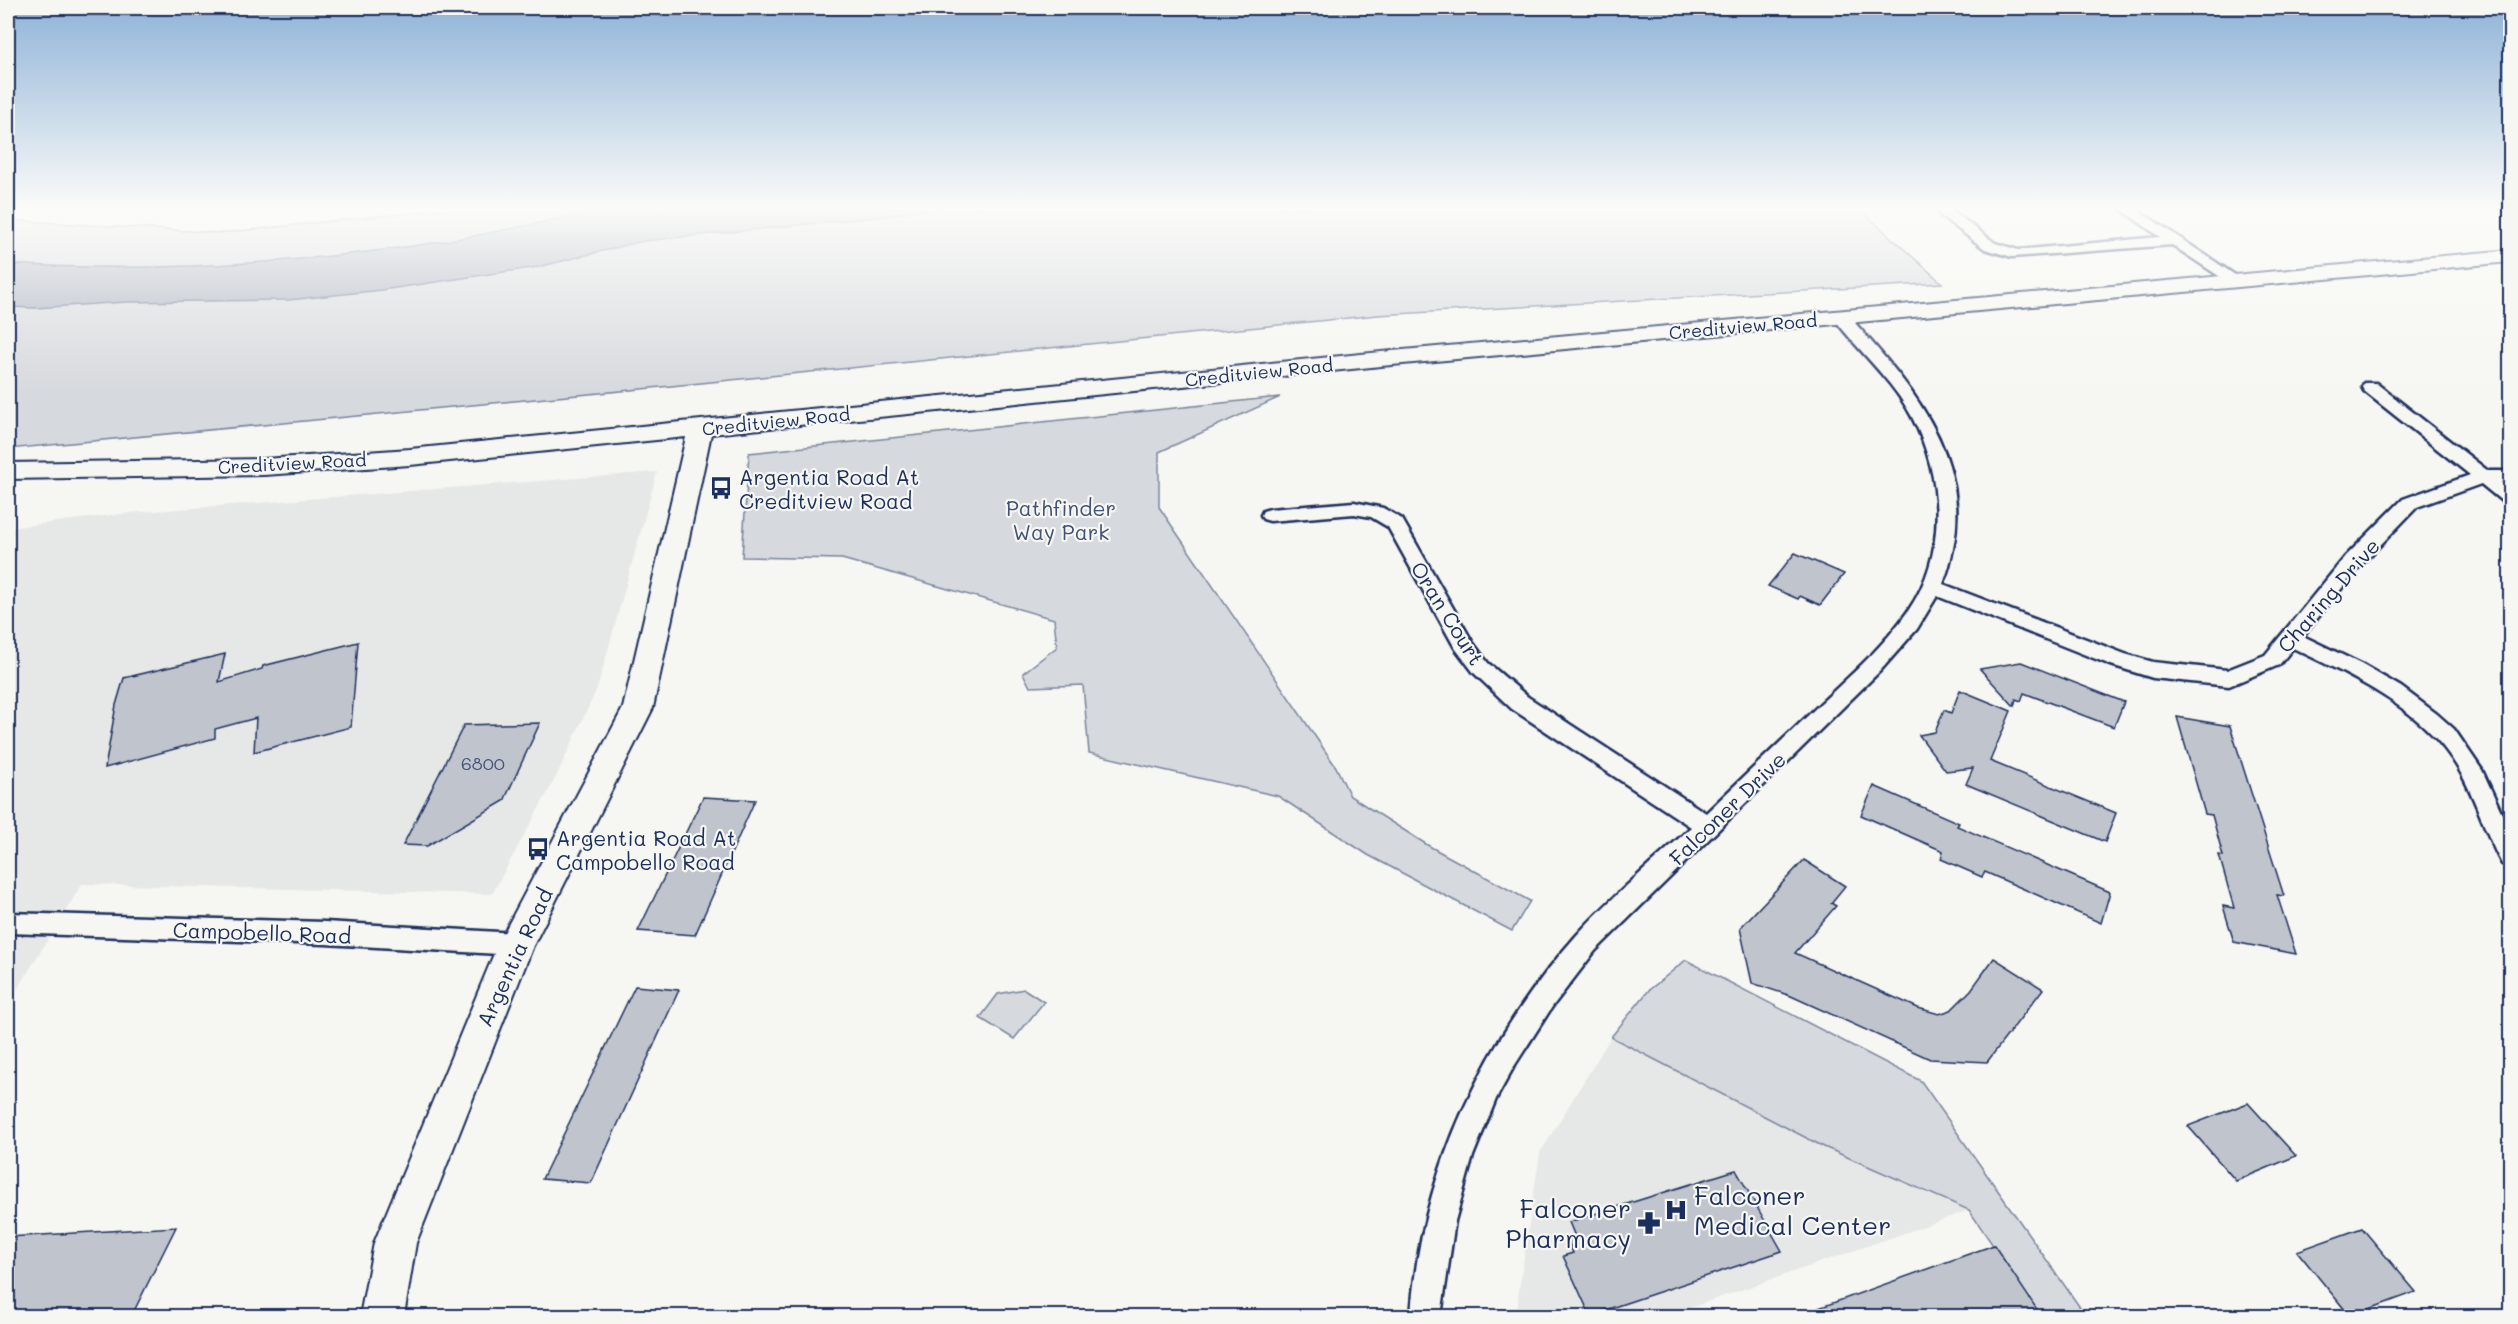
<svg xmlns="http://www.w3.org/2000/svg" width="2518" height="1324" font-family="Mali,sans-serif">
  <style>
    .built { fill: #e6e7e7 }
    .green { fill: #d6d9dd; stroke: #78849e; stroke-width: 1.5 }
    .water { fill: #abb2c0; stroke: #717e99; stroke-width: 1.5 }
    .building { fill: #c0c4cd; stroke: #1b2f5e; stroke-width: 1.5 }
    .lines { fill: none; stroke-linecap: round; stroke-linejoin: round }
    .street-casing { stroke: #1b2f5e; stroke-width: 5 }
    .secondary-casing { stroke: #1b2f5e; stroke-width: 4 }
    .street { fill: #f6f6f2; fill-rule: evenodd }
    .secondary { fill: #f6f6f2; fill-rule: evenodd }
    .labels { text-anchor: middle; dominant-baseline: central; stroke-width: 4.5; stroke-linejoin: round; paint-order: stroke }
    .far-street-label { font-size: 18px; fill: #1b2f5e; stroke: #f6f6f2 }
    .number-label { font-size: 18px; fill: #44547a }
    .poi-label { font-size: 21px; fill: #1b2f5e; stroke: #f6f6f2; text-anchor: start }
    .park-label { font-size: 21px; fill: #405177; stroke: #f6f6f2 }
    .street-label { font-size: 21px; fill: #1b2f5e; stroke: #f6f6f2 }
    .near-poi-label { font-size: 26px; fill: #1b2f5e; stroke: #f6f6f2; text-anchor: start }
  </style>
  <rect width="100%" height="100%" fill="#f6f6f2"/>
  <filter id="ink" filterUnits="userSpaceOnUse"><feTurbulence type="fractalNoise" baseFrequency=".0167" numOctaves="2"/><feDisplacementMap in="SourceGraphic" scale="12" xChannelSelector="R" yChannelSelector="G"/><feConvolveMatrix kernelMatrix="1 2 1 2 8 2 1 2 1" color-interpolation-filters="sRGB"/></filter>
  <g filter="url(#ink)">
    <!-- built -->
    <g class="built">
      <polygon points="657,472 598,686 556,777 492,894 82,884 8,1004 8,528 129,513"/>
      <polygon points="1611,1037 1824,1147 1970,1210 1667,1316 1517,1316 1519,1290 1540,1153"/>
    </g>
    <!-- green -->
    <g class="green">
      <polygon points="455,208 1858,208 1942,283 1378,315 621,391 8,449 8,220 220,233"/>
      <polygon points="1280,397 1159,452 1159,507 1336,767 1350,796 1429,846 1530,901 1512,931 1368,855 1278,796 1089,753 1083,685 1030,687 1023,673 1057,647 1054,619 842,559 742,557 749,453"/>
      <polygon points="1686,960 1921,1081 2086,1316 2041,1316 1969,1210 1824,1147 1611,1037 1649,990"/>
      <polygon points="1024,989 1044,1002 1014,1039 980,1018 998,994"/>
    </g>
    <!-- water -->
    <path class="water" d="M611 208H929L887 216 643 241 538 267 382 290 288 300 126 302 35 308 8 307V264C140 272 275 265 406 247 475 238 543 221 611 208Z"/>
    <!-- building -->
    <g class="building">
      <polygon points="1795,553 1844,574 1820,605 1800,596 1798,599 1768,586"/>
      <polygon points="358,642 351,727 254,752 256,718 215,729 215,738 105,768 116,705 124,678 225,654 219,682 262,669 263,666"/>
      <polygon points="2021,662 2124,702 2114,727 2024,693 2021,701 2016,699 2014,706 1980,669"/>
      <polygon points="1960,690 2011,711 1990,761 2116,813 2105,842 1966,784 1973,768 1946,771 1919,735 1935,732 1944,710 1951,713"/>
      <polygon points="2177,717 2230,726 2284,896 2277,895 2296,954 2234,942 2223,906 2234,908 2219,855 2223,856 2212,815 2205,814"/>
      <polygon points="540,723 504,801 427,846 403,845 464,725"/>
      <polygon points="1874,786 1959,823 1957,826 2110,892 2101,923 1985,872 1982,877 1941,859 1943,851 1861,815"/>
      <polygon points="703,797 755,800 695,935 638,931"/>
      <polygon points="1804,860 1845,886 1831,903 1836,906 1795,953 1918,1008 1939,1014 1951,1010 1971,990 1994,958 2043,989 1987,1062 1930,1059 1791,996 1752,983 1740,928"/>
      <polygon points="635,986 679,990 591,1183 542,1179"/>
      <polygon points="2248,1103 2296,1156 2236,1181 2188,1126"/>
      <polygon points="1736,1170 1782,1251 1590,1315 1563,1256 1573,1253 1568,1241 1576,1239 1569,1222"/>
      <polygon points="176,1227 131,1317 8,1317 8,1237"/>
      <polygon points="2362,1228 2416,1292 2350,1316 2297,1251"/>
      <polygon points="1994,1245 2042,1317 1802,1317 1802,1314"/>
    </g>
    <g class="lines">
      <!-- street casing -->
      <g class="street-casing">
        <g id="street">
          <polygon points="1935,208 1949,208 1995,243 2018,250 2160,237 2119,208 2135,208 2244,281 2241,284 2231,284 2172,245 2012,257 1985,249 1941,216"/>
          <path d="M1841 312 1847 314C1918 394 1986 469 1943 584L2125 654 2153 662 2227 670 2265 655 2345 557 2403 499 2470 475 2364 391 2362 387 2364 383H2376L2488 471H2510V481L2501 482 2510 489V504L2503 502 2481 484 2417 507 2359 567 2303 636 2361 664 2401 687 2437 714 2454 729 2482 770 2510 831V867L2502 864C2485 833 2476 798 2458 768 2423 708 2353 677 2293 648L2279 665 2229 686 2153 678 2111 665 1937 596 1917 629 1880 671 1595 951 1552 1007 1513 1068 1496 1099 1473 1156 1455 1221 1441 1316H1411C1420 1176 1483 1041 1576 936 1611 897 1653 863 1691 827L1512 709 1474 673 1455 648 1388 527 1371 517 1354 514 1270 521 1263 519 1261 515 1263 511 1270 509 1354 502 1383 508 1402 519 1473 643 1488 663 1528 697 1706 813C1744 776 1783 740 1821 703 1852 674 1884 646 1908 611 1948 553 1943 477 1912 417 1892 379 1858 351 1833 317Z"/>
          <polygon points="8,913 325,922 516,933 525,936 529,944 525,952 516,955 325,944 8,933"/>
        </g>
      </g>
      <!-- secondary casing -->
      <g class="secondary-casing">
        <polygon id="secondary" points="2510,250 2510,262 1381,366 711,434 653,708 533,946 416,1243 404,1316 360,1316 374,1243 498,944 623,708 686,437 410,465 264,475 8,479 8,463 264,459 410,449 1381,352"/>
      </g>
      <!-- street -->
      <use href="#street" class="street"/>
      <!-- secondary -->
      <use href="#secondary" class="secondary"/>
    </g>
  </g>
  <!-- sky -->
  <linearGradient id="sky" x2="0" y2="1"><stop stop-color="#8fb3d8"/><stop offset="0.53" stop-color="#fbfbf9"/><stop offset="1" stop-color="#fbfbf9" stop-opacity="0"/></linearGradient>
  <rect width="2518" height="393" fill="url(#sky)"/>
  <!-- icons -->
  <defs>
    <g id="bus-bare" transform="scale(1.8)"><path d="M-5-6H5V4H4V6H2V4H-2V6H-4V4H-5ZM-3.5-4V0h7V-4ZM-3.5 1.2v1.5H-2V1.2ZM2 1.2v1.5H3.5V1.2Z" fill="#1b2f5e" stroke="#f6f6f2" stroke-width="2.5" paint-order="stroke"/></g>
    <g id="hospital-bare" transform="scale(1.8)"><path d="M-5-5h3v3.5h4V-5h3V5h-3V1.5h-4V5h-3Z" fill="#1b2f5e" stroke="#f6f6f2" stroke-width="2.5" paint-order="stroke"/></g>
    <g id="pharmacy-bare" transform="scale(1.8)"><path d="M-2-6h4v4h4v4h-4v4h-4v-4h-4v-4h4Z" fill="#1b2f5e" stroke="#f6f6f2" stroke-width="2.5" paint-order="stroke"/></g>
  </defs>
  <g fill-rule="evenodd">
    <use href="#bus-bare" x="721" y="488"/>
    <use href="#bus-bare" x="538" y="849"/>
    <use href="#hospital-bare" x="1676" y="1210"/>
    <use href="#pharmacy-bare" x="1649" y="1223"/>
  </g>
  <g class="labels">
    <!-- far-street labels -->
    <g class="far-street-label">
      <text transform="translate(1743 326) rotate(-5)">Creditview Road</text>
      <text transform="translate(1259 372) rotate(-6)">Creditview Road</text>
      <text transform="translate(776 421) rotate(-6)">Creditview Road</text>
      <text transform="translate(292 463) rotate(-3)">Creditview Road</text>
    </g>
    <!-- number labels -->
    <g class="number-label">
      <text x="483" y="763">6800</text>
    </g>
    <!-- poi labels -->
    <g class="poi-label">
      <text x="739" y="476">Argentia Road At<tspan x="739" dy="24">Creditview Road</tspan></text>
      <text x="556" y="837">Argentia Road At<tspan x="556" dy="24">Campobello Road</tspan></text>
    </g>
    <!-- park labels -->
    <g class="park-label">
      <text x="1061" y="507">Pathfinder<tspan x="1061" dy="24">Way Park</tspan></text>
    </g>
    <!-- street labels -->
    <g class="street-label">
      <text transform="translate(2328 595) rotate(-49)">Charing Drive</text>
      <text transform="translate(1448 613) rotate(58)">Oran Court</text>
      <text transform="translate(1727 808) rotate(-44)">Falconer Drive</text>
      <text transform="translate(262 932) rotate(2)">Campobello Road</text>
      <text transform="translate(514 957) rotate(-65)">Argentia Road</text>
    </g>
    <!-- near-poi labels -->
    <g class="near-poi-label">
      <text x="1694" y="1195">Falconer<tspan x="1694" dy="30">Medical Center</tspan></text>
      <text x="1631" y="1208" text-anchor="end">Falconer<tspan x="1631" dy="30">Pharmacy</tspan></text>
    </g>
  </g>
  <!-- margin -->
  <rect width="2518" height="1324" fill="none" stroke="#f6f6f2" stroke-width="30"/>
  <rect x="15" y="15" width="2488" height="1294" fill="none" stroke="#1b2f5e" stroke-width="2" filter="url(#ink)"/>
</svg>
